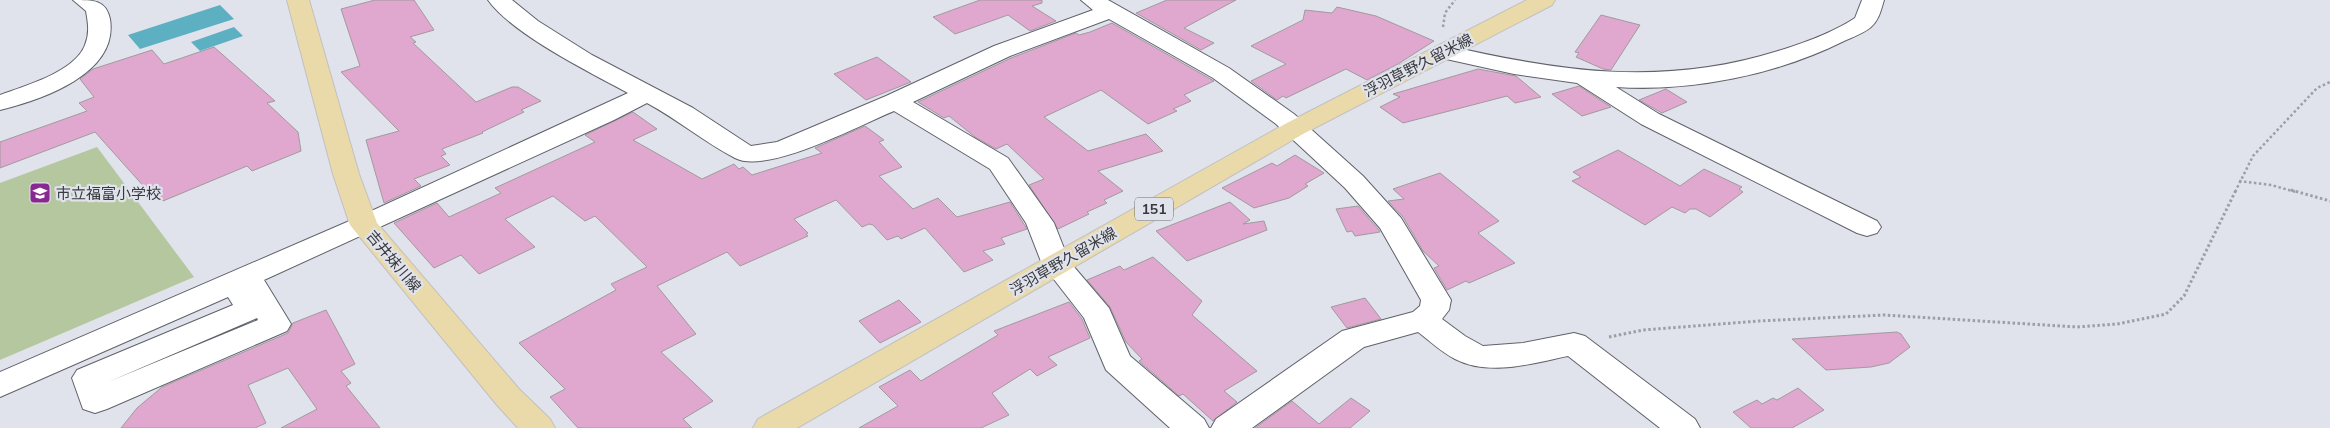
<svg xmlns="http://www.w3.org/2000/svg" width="2330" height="428" font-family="Mulish,'Noto Sans JP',sans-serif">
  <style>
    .green { fill: #b4c79f }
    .water { fill: #5cb0c2 }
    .building { fill: #e0a7cf; stroke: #a29a9f }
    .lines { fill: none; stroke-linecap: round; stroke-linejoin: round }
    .minor-casing { stroke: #5f626a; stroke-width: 2 }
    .major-casing { stroke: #c0c0c1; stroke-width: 2 }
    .path-far1 { stroke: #9d9fa6; stroke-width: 2.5; stroke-dasharray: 2.5 2.5; stroke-linecap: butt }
    .path { stroke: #9d9fa6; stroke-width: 3; stroke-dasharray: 2.5 2.5; stroke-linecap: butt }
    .minor { fill: #fff; fill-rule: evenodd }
    .major { fill: #eadaa9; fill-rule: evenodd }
    .labels { text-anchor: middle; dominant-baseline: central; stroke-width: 4.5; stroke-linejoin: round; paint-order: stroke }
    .shield { fill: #e0e3ec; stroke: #6b6d72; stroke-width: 1 }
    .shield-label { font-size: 14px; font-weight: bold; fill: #393a3e }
    .street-label { font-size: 15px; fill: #393a3e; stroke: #e0e3ec }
    .poi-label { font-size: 15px; fill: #393a3e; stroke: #e0e3ec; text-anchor: start }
  </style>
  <rect width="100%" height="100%" fill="#e0e3ec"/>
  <!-- green -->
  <polygon class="green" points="97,147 194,277 0,360 0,183"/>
  <!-- water -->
  <g class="water">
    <polygon points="220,5 234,19 140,49 128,35"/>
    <polygon points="234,27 243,36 200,51 191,42"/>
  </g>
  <!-- building -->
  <g class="building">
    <polygon points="375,0 414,0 434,30 410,37 416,42 413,43 476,102 512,87 518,87 541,101 521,110 524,112 482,132 483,133 442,149 446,154 441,156 450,165 414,179 421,186 384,203 366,140 399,131 341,72 360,66 341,9"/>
    <polygon points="980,0 1042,0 1042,3 1032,6 1056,21 1030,31 1008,15 955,34 933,17"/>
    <polygon points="1167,0 1236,0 1184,28 1214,43 1201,50 1136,13"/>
    <polygon points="1337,7 1376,16 1434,41 1398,64 1367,80 1346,69 1286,98 1283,96 1277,100 1251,81 1286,64 1251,46 1303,20 1305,10 1332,13"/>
    <polygon points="1601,15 1640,25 1611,70 1603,69 1576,57 1579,53 1575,52"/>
    <polygon points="1112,23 1214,81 1184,95 1191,101 1173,109 1177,111 1148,124 1101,90 1044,117 1088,151 1146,134 1163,151 1098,171 1123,191 1104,200 1107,203 1087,212 1089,214 1058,229 1029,185 1044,179 1007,144 996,149 975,137 949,116 944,118 918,102 1011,58 1076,33 1079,35 1090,32"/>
    <polygon points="214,47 275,101 267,103 298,132 301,151 252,171 247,166 163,201 159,197 155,199 95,132 0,168 0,142 87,111 79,103 94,97 80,79 93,69 152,50 164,64"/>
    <polygon points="877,57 911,82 866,100 834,74"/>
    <polygon points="1478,69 1516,76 1541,97 1515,103 1507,96 1403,123 1380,107 1400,97 1393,94"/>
    <polygon points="1579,86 1611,107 1582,116 1552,94"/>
    <polygon points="1666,89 1687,102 1662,113 1639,100"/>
    <polygon points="633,112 657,129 633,140 702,179 734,164 739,169 743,167 752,175 822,153 815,148 865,126 884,140 879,142 902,167 879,176 913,209 938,198 957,217 1010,202 1027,229 1001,238 1005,244 983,251 993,260 964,272 925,228 901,239 898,236 887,240 873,225 869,224 862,227 836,200 794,219 808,233 806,234 808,236 740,266 727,252 657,286 696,334 661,352 713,401 683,419 692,428 578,428 550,397 565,389 519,343 616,290 611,284 647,267 595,216 585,221 553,196 505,219 535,247 479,274 461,255 434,268 394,223 437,203 449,217 464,210 501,193 495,188 595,142 585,135"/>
    <polygon points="1618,150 1680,186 1704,169 1742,187 1739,189 1743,192 1710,217 1696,209 1690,209 1685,213 1672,207 1645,225 1572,181 1581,177 1573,172"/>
    <polygon points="1295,155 1324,173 1305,184 1308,186 1289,198 1254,208 1222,188 1272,163 1277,166"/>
    <polygon points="1440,173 1499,221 1478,233 1515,263 1469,283 1466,281 1447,290 1434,268 1439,266 1423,251 1403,217 1388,201 1404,199 1393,189"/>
    <polygon points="1230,202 1250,220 1243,224 1264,221 1267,230 1187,261 1156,231"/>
    <polygon points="1358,206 1378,229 1380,232 1355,236 1352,231 1347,232 1336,209"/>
    <polygon points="1153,257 1202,301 1192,315 1257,371 1224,391 1237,402 1213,421 1183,394 1179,396 1139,361 1142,359 1126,342 1110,307 1087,280 1120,266 1124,270"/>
    <polygon points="1365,298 1381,319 1347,328 1331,307"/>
    <polygon points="899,300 921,322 880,343 859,321"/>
    <polygon points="1069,302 1082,319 1090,338 1048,357 1057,365 1037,376 1030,369 992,393 1009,415 981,428 859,428 898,406 879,387 910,370 921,381 998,335 994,331"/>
    <polygon points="326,310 355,364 341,371 351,383 346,386 380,428 281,428 317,409 288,368 248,385 266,423 255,428 121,428 137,408 162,387 288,333 293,323"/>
    <polygon points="1897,332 1901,334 1910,347 1889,363 1871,367 1826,370 1792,339"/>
    <polygon points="1798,388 1824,410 1792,428 1751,428 1733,412 1757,400 1762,404 1773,398 1777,400"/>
    <polygon points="1351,398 1370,411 1350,428 1255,428 1292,401 1319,424"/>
  </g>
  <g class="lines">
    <!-- minor casing -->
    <g class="minor-casing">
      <g id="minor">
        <path d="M73 0C94 0 106 0 110 19 119 74 41 100 0 110V95C24 86 75 72 85 45 90 33 88 23 86 11Z"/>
        <path d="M488 0H512L538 21 592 55 693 108 751 146 777 142 886 96 994 46 1093 10 1081 0H1108L1229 68 1294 114 1363 176 1401 218 1451 300 1449 310 1442 319 1465 336 1483 346 1523 343 1574 333 1585 336 1695 419 1700 428H1660L1568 356C1533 363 1490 377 1455 359 1441 352 1430 341 1418 332L1364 347 1252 428H1211L1216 419 1342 331 1413 312 1420 306 1421 300 1380 228 1345 188 1276 124 1213 78 1109 19 1010 56 913 102 1008 158 1054 223 1069 261 1109 308 1130 356 1204 419 1209 428H1170L1106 370 1084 318 1042 264 1026 223 990 169 894 111C860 125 767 175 735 158 704 142 677 119 647 103L614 120 264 280 291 324 287 331 107 409 95 413 83 409 72 378 77 370 233 305 228 297 0 397V372L354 219 628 93C591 73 512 34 488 0ZM257 318 258 320 108 382Z"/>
        <path d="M1862 0H1884C1881 10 1879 20 1871 27 1864 33 1853 37 1844 41 1776 75 1692 92 1616 87L1659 114 1877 221 1881 227 1877 233 1867 236 1857 233 1641 124 1577 83 1514 74 1437 57 1433 52 1437 47 1445 45C1560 72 1663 87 1778 51 1804 43 1832 33 1855 18Z"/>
      </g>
    </g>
    <!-- major casing -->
    <g class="major-casing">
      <g id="major">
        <polygon points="287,0 309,0 359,174 377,223 519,389 550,419 555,428 518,428 497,405 350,225 333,174"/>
        <polygon points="1527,0 1555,0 1552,5 1303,134 797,428 753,428 758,419 1285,124"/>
      </g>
    </g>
    <!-- path-far1 -->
    <g class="path-far1">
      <polyline points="1443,27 1445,13 1455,0"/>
      <polyline points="2239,181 2271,185 2296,192"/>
      <polyline points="2235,192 2253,156 2317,88 2330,82"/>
    </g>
    <!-- path -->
    <g class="path">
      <polyline points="2291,190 2330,201"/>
      <polyline points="1609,337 1643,330 1759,321 1884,315 2077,327 2117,324 2166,314 2184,296 2236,190"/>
    </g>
    <!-- minor -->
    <use href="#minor" class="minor"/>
    <!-- major -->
    <use href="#major" class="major"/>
  </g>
  <!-- icons -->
  <defs>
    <g id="school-square" transform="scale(1.125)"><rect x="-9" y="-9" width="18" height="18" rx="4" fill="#892891" stroke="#e0e3ec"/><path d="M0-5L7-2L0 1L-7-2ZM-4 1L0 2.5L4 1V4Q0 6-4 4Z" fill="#fff"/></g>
  </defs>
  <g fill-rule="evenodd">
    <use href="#school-square" x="40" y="193"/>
  </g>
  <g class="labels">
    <!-- shield labels -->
    <rect class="shield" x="1135" y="197.5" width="38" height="23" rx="4"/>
    <g class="shield-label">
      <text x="1154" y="209">151</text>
    </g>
    <!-- street labels -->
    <g class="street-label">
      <text transform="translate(1418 65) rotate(-27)">浮羽草野久留米線</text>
      <text transform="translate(394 261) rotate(50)">吉井妹川線</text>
      <text transform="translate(1063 261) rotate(-30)">浮羽草野久留米線</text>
    </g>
    <!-- poi labels -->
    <g class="poi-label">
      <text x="56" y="193">市立福富小学校</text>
    </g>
  </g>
</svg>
